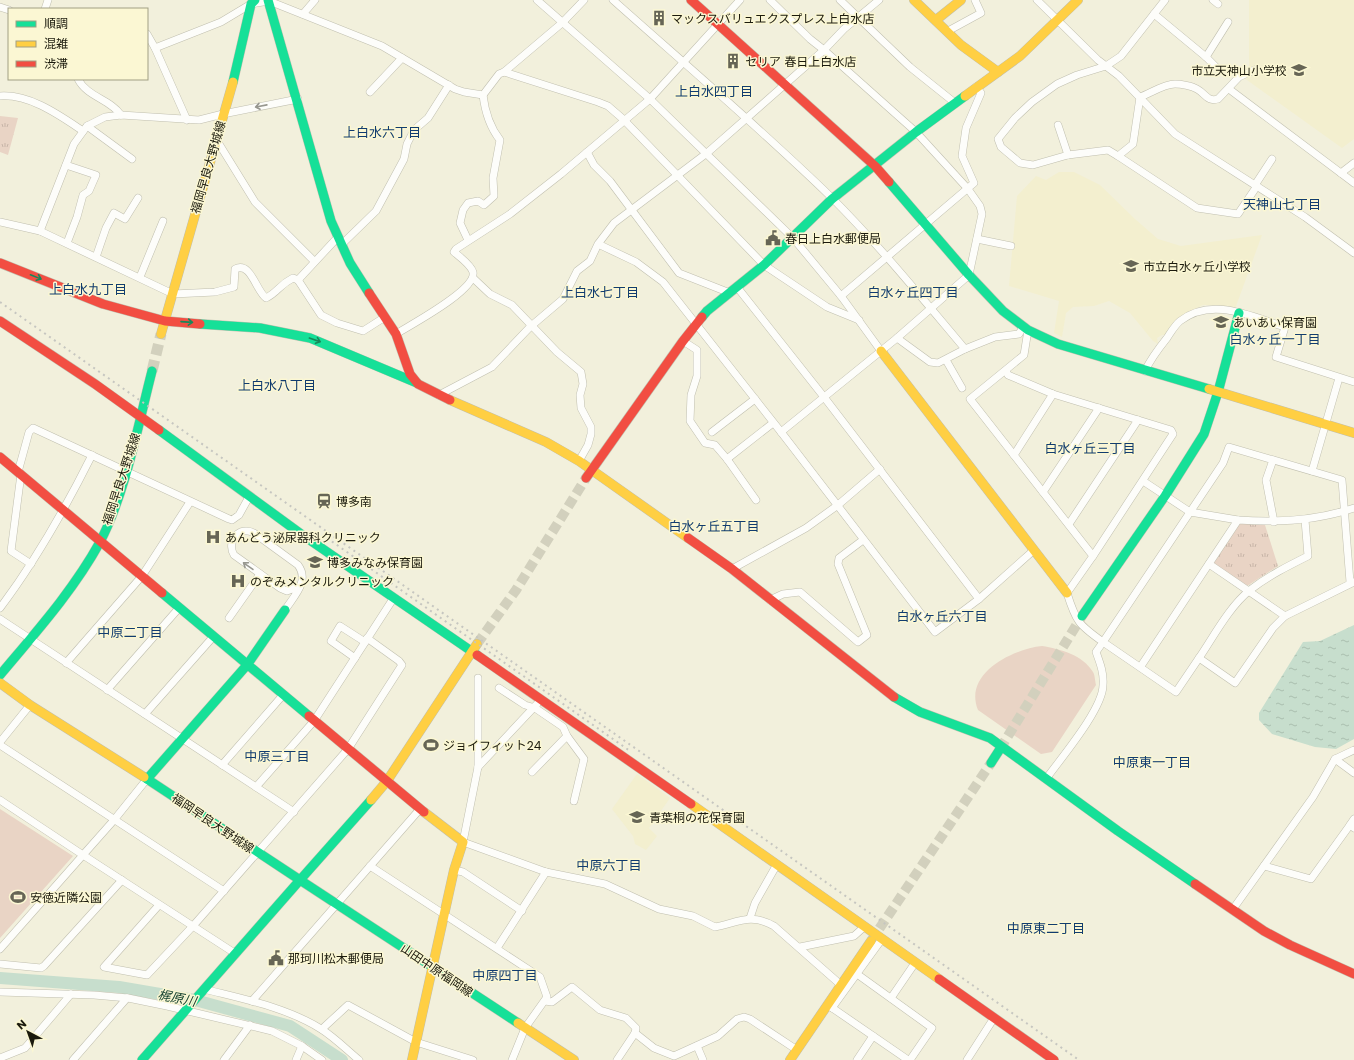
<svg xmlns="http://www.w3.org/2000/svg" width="1354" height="1060" font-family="Poppins,'Noto Sans JP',sans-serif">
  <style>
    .built { fill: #f3efcf }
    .grass { fill: url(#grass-tufts) }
    .pitch { fill: #e9d4c5 }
    .water { fill: url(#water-ripples) }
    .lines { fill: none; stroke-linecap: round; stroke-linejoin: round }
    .river { stroke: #c7decd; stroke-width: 12 }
    .secondary-tunnel { stroke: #d2d0bd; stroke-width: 10; stroke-dasharray: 10 5; stroke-linecap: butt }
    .primary-tunnel { stroke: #d2d0bd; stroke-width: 11; stroke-dasharray: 11 5.5; stroke-linecap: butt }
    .street-casing { stroke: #c0bfaf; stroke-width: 8 }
    .fast-casing { stroke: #c0bfaf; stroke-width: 10 }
    .slow-casing { stroke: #c0bfaf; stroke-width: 10 }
    .jam-casing { stroke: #c0bfaf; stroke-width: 10 }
    .street { stroke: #fdfdfa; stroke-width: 7 }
    .fast { stroke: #16e098; stroke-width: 9 }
    .slow { stroke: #ffcf43; stroke-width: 9 }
    .jam { stroke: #f24e42; stroke-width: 9 }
    .rail { stroke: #c6c6c0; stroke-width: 2; stroke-dasharray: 2 4; stroke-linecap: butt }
    .oneway { stroke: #97978f }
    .oneway2 { stroke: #188759 }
    .labels { text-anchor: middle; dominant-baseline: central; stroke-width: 3; stroke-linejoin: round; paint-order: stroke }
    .poi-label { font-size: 12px; fill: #1b1a0d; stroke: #fbf7d3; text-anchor: start }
    .street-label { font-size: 12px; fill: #1b1a0d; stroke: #fbf7d3 }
    .neighbourhood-label { font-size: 13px; fill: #113c6f; stroke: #fbf7d3 }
    .water-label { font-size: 13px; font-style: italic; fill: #113f2d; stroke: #fbf7d3 }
  </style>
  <defs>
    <pattern id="grass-tufts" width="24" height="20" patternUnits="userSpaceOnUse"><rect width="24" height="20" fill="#e9d4c5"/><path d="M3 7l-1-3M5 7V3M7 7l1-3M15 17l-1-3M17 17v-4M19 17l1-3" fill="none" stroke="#c7b5a8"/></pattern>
    <pattern id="water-ripples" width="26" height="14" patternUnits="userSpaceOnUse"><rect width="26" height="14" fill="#c7decd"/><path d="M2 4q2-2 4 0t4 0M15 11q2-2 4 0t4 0" fill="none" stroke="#aabeaf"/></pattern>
  </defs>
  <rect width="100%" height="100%" fill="#f2f0dc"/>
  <!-- built -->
  <g class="built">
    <polygon points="1249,0 1354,0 1354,139 1342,148 1240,75 1249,66"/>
    <polygon points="1059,172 1074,172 1100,185 1135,219 1158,239 1181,246 1262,235 1235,309 1217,305 1203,305 1188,312 1179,319 1166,335 1162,335 1157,338 1158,344 1153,341 1130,313 1109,301 1094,306 1073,307 1066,313 1062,337 1054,333 1059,301 1009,286 1017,196 1036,176 1046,180"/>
    <polygon points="637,774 670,798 649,828 657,836 646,850 635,844 633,836 612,809"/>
  </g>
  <!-- grass -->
  <g class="grass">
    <polygon points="0,116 18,118 8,155 0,152"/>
    <polygon points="1240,523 1265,525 1278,566 1247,586 1213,563"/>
  </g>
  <!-- pitch -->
  <g class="pitch">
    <path d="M1042 646C1060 649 1083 655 1093 672 1095 675 1095 681 1096 685L1052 752 1041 754 978 710C963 673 1013 649 1042 646Z"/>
    <polygon points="0,809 73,856 0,938"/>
  </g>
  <!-- water -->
  <polygon class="water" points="1354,625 1354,739 1336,749 1315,747 1272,734 1259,720 1259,713 1303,642 1320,641"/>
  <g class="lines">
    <!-- river -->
    <polyline class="river" points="0,978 119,987 195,1000 290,1026 342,1060"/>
    <!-- secondary-tunnel -->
    <g class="secondary-tunnel">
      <polyline points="477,644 516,590 586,478"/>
      <polyline points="1000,749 1082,616"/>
      <polyline points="871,941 991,763"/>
    </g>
    <!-- primary-tunnel -->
    <polyline class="primary-tunnel" points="152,371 161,334"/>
    <!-- street casing -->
    <g class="street-casing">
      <g id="street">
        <polyline points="537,0 650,99 793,238 841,296 881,351"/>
        <path d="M613 0C686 65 761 129 831 197 879 245 922 298 965 349L995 337 1019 334 1023 327"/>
        <polyline points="770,0 810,39 824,50 844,29 879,0"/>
        <polyline points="840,0 910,67 955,103"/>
        <polyline points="1037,0 1098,60 1119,76 1175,134 1305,217 1354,253"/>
        <path d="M1165 0 1121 56 1106 66 1077 75 1057 84 1032 102 1015 118 998 139 1001 147 1020 163 1033 165 1068 155 1108 150 1118 156 1133 144 1140 97C1151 93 1164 84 1175 84 1181 84 1192 86 1197 89 1206 94 1207 102 1218 99L1239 77 1254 70"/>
        <polyline points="1213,0 1218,4"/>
        <polyline points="0,7 9,10"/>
        <polyline points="45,9 48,0"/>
        <polyline points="303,14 315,0"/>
        <polyline points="1154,14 1206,57 1216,67"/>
        <polyline points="948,31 981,13 975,0"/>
        <polyline points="147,34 155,48 221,22 251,4 269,1 382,46 455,89 464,92 483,95 499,74 504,72 598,102 608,106 623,119 764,265 827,307 859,320"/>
        <polyline points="155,48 187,120"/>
        <polyline points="1206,57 1228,22"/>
        <polyline points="504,72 562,23 584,0"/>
        <path d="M78 79C87 97 110 99 121 115"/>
        <polyline points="1229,89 1354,183"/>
        <polyline points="370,92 402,58"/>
        <path d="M0 96C30 94 59 115 83 131"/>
        <polyline points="1058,125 1068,155"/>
        <polyline points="87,126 132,159"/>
        <polyline points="216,139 255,202 314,261"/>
        <polyline points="587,152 594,165 610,181 679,273 730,293"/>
        <polyline points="1118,156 1197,208 1238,214 1257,186"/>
        <polyline points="66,165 96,175 89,191 83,195 77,217 67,243"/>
        <polyline points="1341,173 1354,163"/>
        <polyline points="1255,185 1272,159"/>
        <path d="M0 222 40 231 173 294 215 292 234 287 235 269C251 261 256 291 266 298 278 292 279 285 293 278L298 280 338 237"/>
        <polyline points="40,231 74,144 87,126 105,117 121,115 199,120 223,114 298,99"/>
        <polyline points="977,239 1011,246"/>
        <path d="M468 240 460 223 463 210 468 203 478 201 484 205 494 196 493 178 500 140C489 126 485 112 483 95"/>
        <polyline points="341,245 376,211 404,159 407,144 414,130 428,118 449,85"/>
        <polyline points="96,257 106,228 114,213 125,219 138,198"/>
        <polyline points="140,277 163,221"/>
        <polyline points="473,278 490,294 512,305 557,352 581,372 583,384 580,395 581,408 591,427 591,434 588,445 579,461"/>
        <polyline points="298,280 321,315 337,323 363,331 385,317"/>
        <polyline points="737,287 824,397 979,599 1034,550"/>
        <polyline points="841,296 974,183 962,156 966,128 981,93 976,87"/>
        <path d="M1028 330 1024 355 970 399 1093 556 1067 593C1076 622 1079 625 1103 642L1096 652C1100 663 1104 673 1103 685 1103 709 1061 758 1046 779"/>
        <path d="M396 334C410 325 477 290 473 272 471 265 460 257 454 252L456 249 510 214 561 174 650 99 740 0"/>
        <polyline points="897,338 930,362 938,363 965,349"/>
        <polyline points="683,341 697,350 697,376 691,395 690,421 705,443 715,445 727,459 756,500"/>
        <polyline points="946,360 962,388"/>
        <polyline points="1006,371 1008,375 1053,394 1171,430 1173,434 1093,556"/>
        <path d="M1145 371C1151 358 1159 348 1167 338 1171 332 1175 325 1180 321 1212 296 1252 317 1285 327L1276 357 1354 382"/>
        <polyline points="439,395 492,367 530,327 563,299 577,271 590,261 598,244 614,223 707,153 824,50 916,132 968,189 980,206 982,214 969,275 897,338 781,432 663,282 636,262 598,244"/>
        <polyline points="712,432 755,399"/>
        <polyline points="781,432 935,632 979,599"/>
        <polyline points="1014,455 1053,394"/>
        <polyline points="727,459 773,423"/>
        <polyline points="1273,460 1266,480 1274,522"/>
        <polyline points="1312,471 1339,378"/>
        <polyline points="18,472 29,432 33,428 229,519 232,520 239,515 249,497"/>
        <polyline points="21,474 11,551 31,564"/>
        <polyline points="1143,481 1190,512 1238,520"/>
        <polyline points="1043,492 1099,408"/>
        <path d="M1305 520 1308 556C1288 566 1268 576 1250 590 1229 607 1214 636 1199 658L1235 683 1273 628 1285 616 1354 582"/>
        <polyline points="1069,524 1138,420"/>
        <polyline points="1209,564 1285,616"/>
        <polyline points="732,569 806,528 838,505 880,469"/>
        <polyline points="770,600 783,594 800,592 858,642 867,635 838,564 839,558 863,540"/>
        <path d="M0 608C37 559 65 509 92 455"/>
        <path d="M285 610C294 596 310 581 298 565L254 533C239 525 226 542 234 555L280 588 287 591 300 586"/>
        <polyline points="229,618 260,574"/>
        <polyline points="0,619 294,812"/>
        <polyline points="355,658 331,641 340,626 365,642"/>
        <polyline points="1199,658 1176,692 1103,642 1223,463 1229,447 1342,480 1350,582"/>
        <polyline points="66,663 142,576 190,502"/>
        <path d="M1141 666 1238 520C1278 523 1315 521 1354 508"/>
        <path d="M478 678V767L463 842 546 872 605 884 659 909 693 916 715 927C739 922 751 913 774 926L841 985"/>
        <polyline points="499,688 525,705 535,708 563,727 567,736 584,759 574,801"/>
        <polyline points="107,690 179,608"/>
        <polyline points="145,714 213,637"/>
        <polyline points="0,742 30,705"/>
        <polyline points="0,745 224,891"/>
        <polyline points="1335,759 1354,750"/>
        <polyline points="222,765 283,695"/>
        <polyline points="478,767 537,704"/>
        <polyline points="532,772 567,736"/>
        <polyline points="147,779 114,820 83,855 236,954"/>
        <polyline points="256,787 314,721 393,599"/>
        <polyline points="0,800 83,855 0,949"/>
        <polyline points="1354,819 1350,825 1354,828"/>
        <polyline points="370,866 540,977 547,997 525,1028 512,1060"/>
        <polyline points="1264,866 1311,879 1350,825"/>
        <polyline points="454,870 463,872 522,911"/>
        <polyline points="159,905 104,967 147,975 193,926 348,749 402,665 399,661 367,638"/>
        <polyline points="1233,909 1313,797 1335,759 1354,773"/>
        <polyline points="750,918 755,903 776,866"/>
        <polyline points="800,947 854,936 864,927"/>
        <polyline points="497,948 546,872"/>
        <polyline points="0,964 41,968 44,966 122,880"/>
        <polyline points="857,974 932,1028 910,1060"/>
        <path d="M204 989C243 999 286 1007 321 1029 334 1037 347 1050 359 1060"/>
        <polyline points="0,992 94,995 128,998 167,1006 272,1031 302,1046 322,1060"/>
        <polyline points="891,998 915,963"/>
        <polyline points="252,1001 420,809"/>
        <polyline points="545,1001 552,1002 572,987 600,1010 626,1018 636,1028 635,1033 617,1060"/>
        <polyline points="828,1005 908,1060"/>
        <polyline points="832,1008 882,939"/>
        <polyline points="322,1029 348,1005 416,1042 473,1060"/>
        <polyline points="635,1033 654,1048 674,1056 718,1036 737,1019 744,1017 750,1019 797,1050"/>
        <polyline points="697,1046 703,1060"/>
        <polyline points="0,1058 25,1048 71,994"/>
        <polyline points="73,1060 127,998"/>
        <polyline points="224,1060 250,1025"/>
        <polyline points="296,1060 302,1046"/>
        <polyline points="857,1060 873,1036"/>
        <polyline points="967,1060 994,1018"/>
      </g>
    </g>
    <!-- fast casing -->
    <g class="fast-casing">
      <g id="fast">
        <polyline points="268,0 331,221 350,263 369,293"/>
        <polyline points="233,82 251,4 255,0"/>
        <polyline points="889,182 969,275 1003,311 1028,330 1058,344 1209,389"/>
        <polyline points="702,317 707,311 764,265 832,199 916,132 965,96"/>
        <polyline points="200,324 260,328 310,338 417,383"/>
        <polyline points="159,430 301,534 477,655"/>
        <polyline points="162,593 309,716"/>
        <polyline points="1082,616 1165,496 1204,434 1218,392 1239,313"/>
        <path d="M0 675C36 632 73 591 100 542 126 492 138 425 152 371"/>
        <polyline points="894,697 920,712 990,738 1118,831 1195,884"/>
        <polyline points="991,763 1000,749"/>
        <polyline points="147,779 247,665 285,610"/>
        <polyline points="371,800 300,880 518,1023"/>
        <polyline points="142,1060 300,880 144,777"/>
      </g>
    </g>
    <!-- slow casing -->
    <g class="slow-casing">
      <g id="slow">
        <polyline points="914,0 961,45 998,72"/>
        <polyline points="936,20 961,0"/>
        <polyline points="965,96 1020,56 1078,0"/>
        <polyline points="161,334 233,82"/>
        <polyline points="881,351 1067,593"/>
        <polyline points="1209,389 1354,433"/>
        <polyline points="450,400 546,442 579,461 688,538"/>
        <polyline points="0,683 30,705 144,777"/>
        <polyline points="371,800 387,781 477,644"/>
        <polyline points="691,804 939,979"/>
        <polyline points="518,1023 574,1060"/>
        <polyline points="412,1060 454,870 463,842 424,812"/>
        <polyline points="790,1060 871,941"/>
      </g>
    </g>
    <!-- jam casing -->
    <g class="jam-casing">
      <g id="jam">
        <polyline points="691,0 875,166 889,182"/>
        <polyline points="0,263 103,304 165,321 200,324"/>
        <polyline points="369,293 396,334 410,374 418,384 450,400"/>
        <polyline points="0,321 95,384 159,430"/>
        <polyline points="0,457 162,593"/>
        <polyline points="586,478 683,341 702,317"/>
        <polyline points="688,538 732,569 894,697"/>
        <polyline points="477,655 691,804"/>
        <polyline points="309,716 424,812"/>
        <polyline points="1195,884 1264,931 1290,945 1354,974"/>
        <polyline points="939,979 1054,1060"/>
      </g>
    </g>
    <!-- street -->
    <use href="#street" class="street"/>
    <!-- fast -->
    <use href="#fast" class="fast"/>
    <!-- slow -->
    <use href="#slow" class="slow"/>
    <!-- jam -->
    <use href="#jam" class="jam"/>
    <!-- rail -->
    <g class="rail">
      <polyline points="0,302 1079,1060"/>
      <polyline points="327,538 630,751"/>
    </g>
  </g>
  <!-- one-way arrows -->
  <defs><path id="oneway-shaft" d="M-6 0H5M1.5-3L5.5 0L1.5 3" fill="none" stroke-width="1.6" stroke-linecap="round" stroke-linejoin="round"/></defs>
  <g class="oneway">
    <use href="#oneway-shaft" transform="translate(261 106) rotate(169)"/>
    <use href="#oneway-shaft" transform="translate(248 566) rotate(-145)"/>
  </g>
  <g class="oneway2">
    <use href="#oneway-shaft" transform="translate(36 277) rotate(22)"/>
    <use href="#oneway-shaft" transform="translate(187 322) rotate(4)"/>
    <use href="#oneway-shaft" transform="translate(315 340) rotate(19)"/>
  </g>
  <!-- icons -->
  <defs>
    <g id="building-bare" transform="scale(1.2)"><path d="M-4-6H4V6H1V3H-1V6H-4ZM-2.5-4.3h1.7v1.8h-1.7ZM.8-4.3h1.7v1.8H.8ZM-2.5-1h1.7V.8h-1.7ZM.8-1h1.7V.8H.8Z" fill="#666555" stroke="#fbf7d3" stroke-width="2.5" paint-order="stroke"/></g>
    <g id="school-bare" transform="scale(1.2)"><path d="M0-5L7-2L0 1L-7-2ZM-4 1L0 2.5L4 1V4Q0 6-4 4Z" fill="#666555" stroke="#fbf7d3" stroke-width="2.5" paint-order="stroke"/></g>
    <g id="civic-bare" transform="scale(1.2)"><path d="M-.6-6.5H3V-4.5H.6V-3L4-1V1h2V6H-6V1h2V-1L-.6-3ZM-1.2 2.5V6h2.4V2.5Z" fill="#666555" stroke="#fbf7d3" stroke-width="2.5" paint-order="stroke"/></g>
    <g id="station-bare" transform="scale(1.2)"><path d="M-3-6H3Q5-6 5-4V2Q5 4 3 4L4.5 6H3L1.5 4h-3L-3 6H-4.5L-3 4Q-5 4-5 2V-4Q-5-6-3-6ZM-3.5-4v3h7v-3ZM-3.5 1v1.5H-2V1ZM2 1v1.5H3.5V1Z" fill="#666555" stroke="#fbf7d3" stroke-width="2.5" paint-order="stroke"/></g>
    <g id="hospital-bare" transform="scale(1.2)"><path d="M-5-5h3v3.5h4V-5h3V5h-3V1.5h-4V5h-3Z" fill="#666555" stroke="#fbf7d3" stroke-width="2.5" paint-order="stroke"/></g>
    <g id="stadium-bare" transform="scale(1.2)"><path d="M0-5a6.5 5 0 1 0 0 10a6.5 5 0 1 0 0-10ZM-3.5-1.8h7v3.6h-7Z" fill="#666555" stroke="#fbf7d3" stroke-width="2.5" paint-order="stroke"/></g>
  </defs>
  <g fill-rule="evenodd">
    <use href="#building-bare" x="659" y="18"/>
    <use href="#building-bare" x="733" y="61"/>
    <use href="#school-bare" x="1299" y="70"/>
    <use href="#civic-bare" x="773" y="238"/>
    <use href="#school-bare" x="1131" y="266"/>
    <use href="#school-bare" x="1221" y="322"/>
    <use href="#station-bare" x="324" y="501"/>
    <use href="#hospital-bare" x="213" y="537"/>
    <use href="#school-bare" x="315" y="562"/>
    <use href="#hospital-bare" x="238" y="581"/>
    <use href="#stadium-bare" x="431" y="745"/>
    <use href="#school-bare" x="637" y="817"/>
    <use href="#stadium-bare" x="18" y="897"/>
    <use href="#civic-bare" x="276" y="958"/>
  </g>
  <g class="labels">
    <!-- poi labels -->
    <g class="poi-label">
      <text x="671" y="18">マックスバリュエクスプレス上白水店</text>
      <text x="745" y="61">セリア 春日上白水店</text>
      <text x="1287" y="70" text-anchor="end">市立天神山小学校</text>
      <text x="785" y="238">春日上白水郵便局</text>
      <text x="1143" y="266">市立白水ヶ丘小学校</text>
      <text x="1233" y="322">あいあい保育園</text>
      <text x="336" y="501">博多南</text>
      <text x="225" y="537">あんどう泌尿器科クリニック</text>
      <text x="327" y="562">博多みなみ保育園</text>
      <text x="250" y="581">のぞみメンタルクリニック</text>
      <text x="443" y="745">ジョイフィット24</text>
      <text x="649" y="817">青葉桐の花保育園</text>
      <text x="30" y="897">安徳近隣公園</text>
      <text x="288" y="958">那珂川松木郵便局</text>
    </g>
    <!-- street labels -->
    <g class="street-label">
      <text transform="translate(208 167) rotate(-74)">福岡早良大野城線</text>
      <text transform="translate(121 479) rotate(-72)">福岡早良大野城線</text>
      <text transform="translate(213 823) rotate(34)">福岡早良大野城線</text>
      <text transform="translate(437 970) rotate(34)">山田中原福岡線</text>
    </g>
    <!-- neighbourhood labels -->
    <g class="neighbourhood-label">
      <text x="714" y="91">上白水四丁目</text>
      <text x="382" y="132">上白水六丁目</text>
      <text x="1282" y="204">天神山七丁目</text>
      <text x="88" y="289">上白水九丁目</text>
      <text x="600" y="292">上白水七丁目</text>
      <text x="913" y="292">白水ヶ丘四丁目</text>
      <text x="1275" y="339">白水ヶ丘一丁目</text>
      <text x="277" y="385">上白水八丁目</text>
      <text x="1090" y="448">白水ヶ丘三丁目</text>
      <text x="714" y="526">白水ヶ丘五丁目</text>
      <text x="942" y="616">白水ヶ丘六丁目</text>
      <text x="130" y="632">中原二丁目</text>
      <text x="277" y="756">中原三丁目</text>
      <text x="1152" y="762">中原東一丁目</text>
      <text x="609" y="865">中原六丁目</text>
      <text x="1046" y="928">中原東二丁目</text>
      <text x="505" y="975">中原四丁目</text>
    </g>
    <!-- water labels -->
    <g class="water-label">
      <text transform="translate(177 998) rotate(11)">梶原川</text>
    </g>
  </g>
  <!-- legend -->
  <rect x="8" y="8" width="140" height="72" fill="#fbf7d3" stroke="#a19f84"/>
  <rect x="16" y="21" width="20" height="6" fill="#16e098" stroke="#a19f84"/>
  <text x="44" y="28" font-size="12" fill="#1b1a0d">順調</text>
  <rect x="16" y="41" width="20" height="6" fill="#ffcf43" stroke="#a19f84"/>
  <text x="44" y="48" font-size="12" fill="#1b1a0d">混雑</text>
  <rect x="16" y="61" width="20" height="6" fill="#f24e42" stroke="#a19f84"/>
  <text x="44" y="68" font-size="12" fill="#1b1a0d">渋滞</text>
  <!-- north arrow -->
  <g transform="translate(28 1032) rotate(319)" stroke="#fbf7d3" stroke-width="3" paint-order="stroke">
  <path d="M0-3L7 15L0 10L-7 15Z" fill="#1b1a0d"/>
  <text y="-6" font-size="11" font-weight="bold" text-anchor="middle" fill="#1b1a0d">N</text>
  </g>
</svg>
